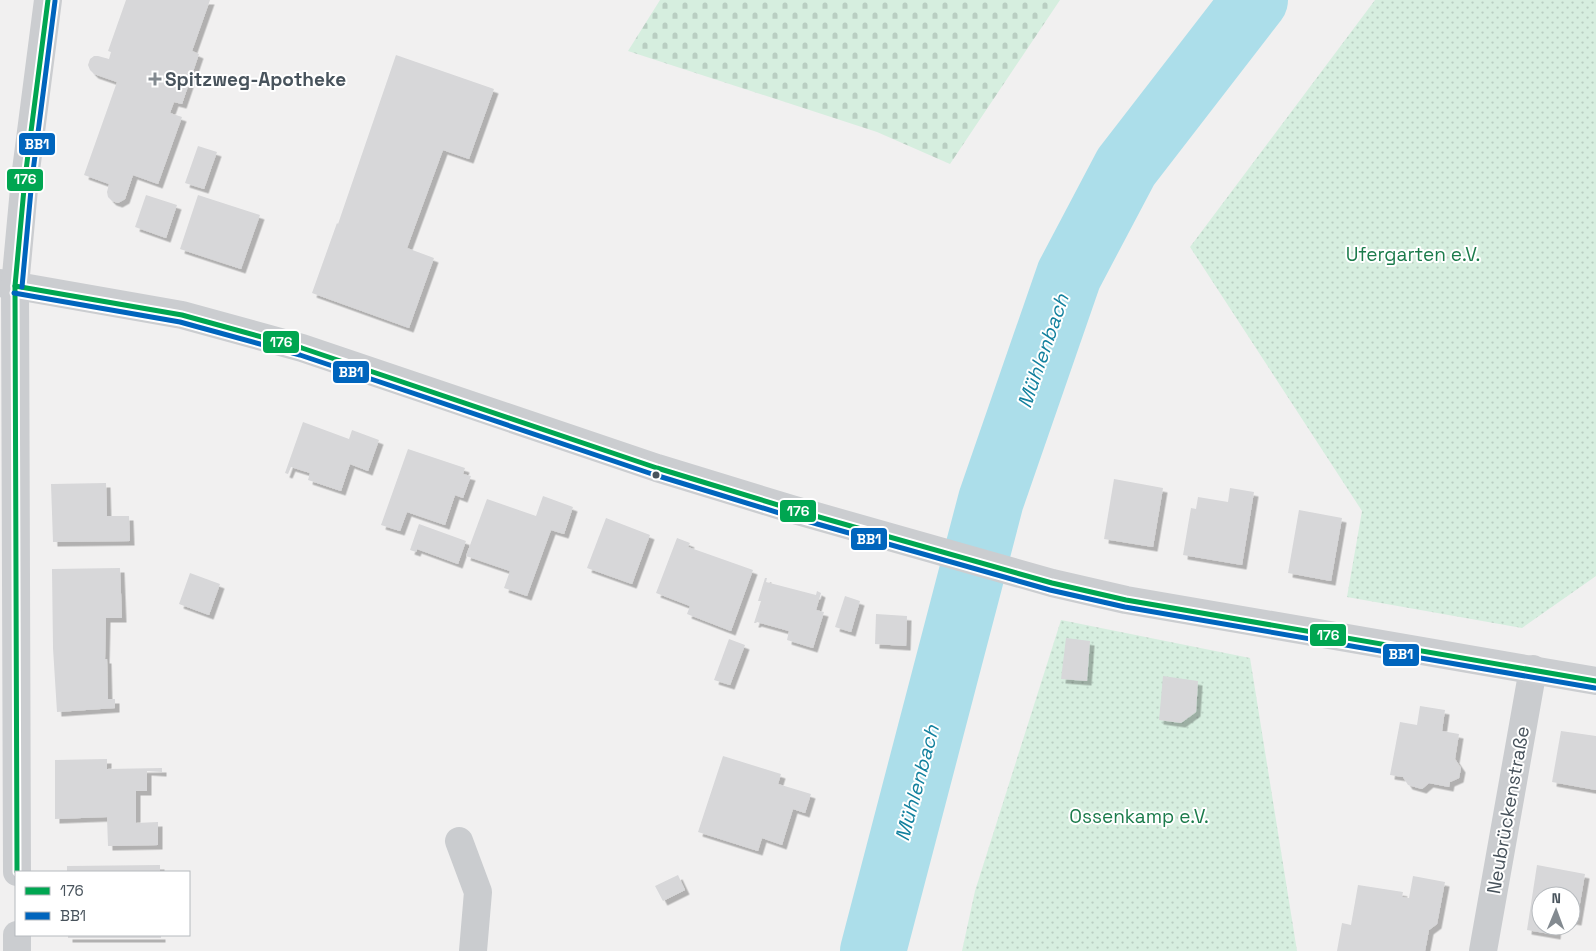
<svg xmlns="http://www.w3.org/2000/svg" width="1596" height="951" font-family="'Space Grotesk',sans-serif">
  <style>
    .cemetery { fill: url(#cemetery-stones) }
    .garden { fill: url(#garden-dots) }
    .lines { fill: none; stroke-linecap: round; stroke-linejoin: round }
    .river { stroke: #acdeea; stroke-width: 66 }
    .building { fill: #d7d7d9; filter: url(#shadow) }
    .street { stroke: #cacccf; stroke-width: 28 }
    .secondary { stroke: #cbcdd0; stroke-width: 28 }
    .bus-1-casing { stroke: #fff; stroke-width: 9 }
    .bus-2-casing { stroke: #fff; stroke-width: 9 }
    .bus-1 { stroke: #00a651; stroke-width: 5 }
    .bus-2 { stroke: #0065bd; stroke-width: 5 }
    .poi-dot { fill: #838a90; stroke: #fff; stroke-width: 2 }
    .bus-dot { fill: #48535c; stroke: #fff; stroke-width: 2 }
    .labels { text-anchor: middle; dominant-baseline: central; stroke-width: 4; stroke-linejoin: round; paint-order: stroke }
    .poi-label { font-size: 19px; font-weight: bold; fill: #48535c; stroke: #fff; text-anchor: start }
    .park-label { font-size: 19px; fill: #1b7b4b; stroke: #fff }
    .street-label { font-size: 19px; fill: #48535c; stroke: #fff }
    .water-label { font-size: 20px; font-style: italic; fill: #12809e; stroke: #fff }
    .line-badge { stroke: #fff; stroke-width: 2 }
    .badge-label { font-size: 14px; text-anchor: middle; font-weight: bold; fill: #fff }
  </style>
  <defs>
    <pattern id="cemetery-stones" width="16" height="16" patternUnits="userSpaceOnUse" patternTransform="scale(1.25)"><rect width="16" height="16" fill="#d6eedf"/><path d="M2 7V4a2 2 0 0 1 4 0v3zM10 15v-3a2 2 0 0 1 4 0v3z" fill="#b9cec2"/></pattern>
    <pattern id="garden-dots" width="8" height="8" patternUnits="userSpaceOnUse" patternTransform="scale(1.25)"><rect width="8" height="8" fill="#d6eedf"/><path d="M2 2h.1M6 6h.1" fill="none" stroke="#b9cec2" stroke-width="1.8" stroke-linecap="round"/></pattern>
    <filter id="shadow"><feDropShadow dx="4.5" dy="4.5" stdDeviation="0" flood-color="#0004"/></filter>
  </defs>
  <rect width="100%" height="100%" fill="#f1f0f0"/>
  <!-- cemetery -->
  <polygon class="cemetery" points="660,0 1060,0 950,164 877,132 628,51"/>
  <!-- garden -->
  <g class="garden">
    <polygon points="1375,0 1596,0 1596,576 1522,628 1347,597 1362,511 1190,247"/>
    <polygon points="1061,620 1250,658 1297,951 962,951 975,891"/>
  </g>
  <g class="lines">
    <!-- river -->
    <polyline class="river" points="873,951 991,500 1069,275 1126,167 1255,0"/>
  </g>
  <!-- building -->
  <g class="building">
    <polygon points="126,0 210,0 192,51 199,54 182,104 174,102 170,113 182,117 158,184 133,175 125,199 118,203 112,201 108,197 107,192 109,184 84,175 117,82 94,74 90,70 88,65 90,59 94,56 98,56 109,59 111,52 108,51"/>
    <polygon points="396,55 494,89 469,159 443,150 407,248 434,258 409,328 312,293 337,223 338,224"/>
    <polygon points="198,146 217,152 204,189 185,183"/>
    <polygon points="146,195 177,205 166,238 135,227"/>
    <polygon points="198,195 260,215 241,269 180,249"/>
    <polygon points="303,422 349,439 352,430 379,440 368,471 350,464 341,491 308,480 310,473 291,467 288,474 285,473"/>
    <polygon points="408,449 465,468 463,474 471,476 463,498 455,495 445,525 407,512 400,531 381,525"/>
    <polygon points="1114,479 1163,488 1153,547 1104,539"/>
    <polygon points="106,483 107,516 129,516 130,541 53,542 51,484"/>
    <polygon points="1230,488 1254,492 1242,565 1183,555 1191,508 1196,509 1198,497 1228,502"/>
    <polygon points="543,496 573,507 564,534 551,530 527,596 504,588 510,571 466,556 487,499 536,516"/>
    <polygon points="1299,510 1342,518 1331,581 1288,573"/>
    <polygon points="606,518 650,535 632,584 587,568"/>
    <polygon points="419,524 466,541 458,564 417,549 416,552 410,550"/>
    <polygon points="677,538 690,543 688,547 753,570 731,631 687,614 690,606 656,593"/>
    <polygon points="120,568 122,618 106,618 105,659 107,659 108,699 115,699 115,708 57,712 53,648 52,569"/>
    <polygon points="190,573 220,584 209,615 179,604"/>
    <polygon points="765,578 767,578 766,582 816,595 817,591 821,593 816,610 824,612 813,648 787,640 789,631 757,622 756,623 754,623 761,601 758,601"/>
    <polygon points="845,596 860,601 851,632 835,627"/>
    <polygon points="876,614 907,616 906,646 875,644"/>
    <polygon points="1066,638 1090,641 1087,681 1061,679"/>
    <polygon points="729,639 745,645 730,685 714,680"/>
    <polygon points="1163,676 1198,681 1196,712 1181,723 1159,720"/>
    <polygon points="1420,706 1445,710 1442,731 1459,734 1455,759 1461,768 1459,778 1450,782 1449,787 1429,783 1422,789 1408,785 1403,777 1390,775 1400,722 1417,725"/>
    <polygon points="1561,731 1596,736 1596,790 1552,782"/>
    <polygon points="723,756 781,774 778,784 811,794 805,813 793,809 782,845 762,838 758,851 698,832"/>
    <polygon points="107,759 107,769 162,768 162,772 147,771 147,791 136,791 136,823 158,822 158,845 108,846 107,817 55,819 55,760"/>
    <polygon points="160,865 160,872 67,872 67,866"/>
    <polygon points="1537,865 1585,874 1577,921 1571,920 1571,896 1541,896 1541,926 1557,926 1556,935 1527,930"/>
    <polygon points="678,875 685,890 663,901 655,886"/>
    <polygon points="1413,876 1445,882 1437,924 1429,930 1425,951 1337,951 1342,923 1351,925 1358,885 1403,892 1402,897 1409,898"/>
    <rect x="68" y="935" width="93" height="3"/>
  </g>
  <g class="lines">
    <!-- street -->
    <g class="street">
      <polyline points="459,841 478,892 473,951"/>
      <polyline points="1483,951 1533,669"/>
    </g>
    <!-- secondary -->
    <g class="secondary">
      <polyline points="0,283 182,315 302,348 657,468 791,509 1052,583 1126,600 1596,681"/>
      <polyline points="17,872 15,286 25,178 48,0"/>
      <polyline points="17,935 17,951"/>
    </g>
    <!-- bus-1 casing -->
    <g class="bus-1-casing">
      <g id="bus-1">
        <polyline points="15,286 182,315 302,348 657,468 791,509 1052,583 1126,600 1596,681"/>
        <polyline points="17,872 15,286 25,178 48,0"/>
      </g>
    </g>
    <!-- bus-2 casing -->
    <g class="bus-2-casing">
      <g id="bus-2">
        <polyline points="22,287 32,179 55,1"/>
        <polyline points="14,293 180,322 300,355 655,475 789,516 1050,590 1125,607 1595,688"/>
      </g>
    </g>
    <!-- bus-1 -->
    <use href="#bus-1" class="bus-1"/>
    <!-- bus-2 -->
    <use href="#bus-2" class="bus-2"/>
  </g>
  <!-- markers -->
  <path class="poi-dot" d="M152.5 71.5h5v5h5v5h-5v5h-5v-5h-5v-5h5z"/>
  <circle class="bus-dot" cx="656" cy="475" r="4.5"/>
  <g class="labels">
    <!-- poi labels -->
    <g class="poi-label">
      <text x="165" y="79">Spitzweg-Apotheke</text>
    </g>
    <!-- park labels -->
    <g class="park-label">
      <text x="1413" y="254">Ufergarten e.V.</text>
      <text x="1139" y="816">Ossenkamp e.V.</text>
    </g>
    <!-- street labels -->
    <g class="street-label">
      <text transform="translate(1508 810) rotate(-80)">Neubrückenstraße</text>
    </g>
    <!-- water labels -->
    <g class="water-label">
      <text transform="translate(1043 351) rotate(-71)">Mühlenbach</text>
      <text transform="translate(917 783) rotate(-75)">Mühlenbach</text>
    </g>
  </g>
  <g class="line-badge">
    <rect x="18" y="132" width="38" height="24" rx="5" fill="#0065bd"/>
    <rect x="6" y="168" width="38" height="24" rx="5" fill="#00a651"/>
    <rect x="262" y="330" width="38" height="24" rx="5" fill="#00a651"/>
    <rect x="332" y="360" width="38" height="24" rx="5" fill="#0065bd"/>
    <rect x="779" y="499" width="38" height="24" rx="5" fill="#00a651"/>
    <rect x="850" y="527" width="38" height="24" rx="5" fill="#0065bd"/>
    <rect x="1309" y="623" width="38" height="24" rx="5" fill="#00a651"/>
    <rect x="1382" y="643" width="38" height="24" rx="5" fill="#0065bd"/>
  </g>
  <g class="badge-label">
    <text x="37" y="149">BB1</text>
    <text x="25" y="184">176</text>
    <text x="281" y="347">176</text>
    <text x="351" y="377">BB1</text>
    <text x="798" y="516">176</text>
    <text x="869" y="544">BB1</text>
    <text x="1328" y="640">176</text>
    <text x="1401" y="659">BB1</text>
  </g>
  <!-- legend -->
  <rect x="15" y="871" width="175" height="65" fill="#ffffff" stroke="#b6babe"/>
  <rect x="25" y="887" width="25" height="8" fill="#00a651" stroke="#b6babe"/>
  <text x="60" y="896" font-size="15" fill="#48535c">176</text>
  <rect x="25" y="912" width="25" height="8" fill="#0065bd" stroke="#b6babe"/>
  <text x="60" y="921" font-size="15" fill="#48535c">BB1</text>
  <!-- north arrow -->
  <g transform="translate(1556 911) rotate(1)"><circle r="24" fill="#ffffff" stroke="#b6babe"/>
  <path d="M0-4L9 19L0 12L-9 19Z" fill="#838a90"/>
  <text y="-8" font-size="14" font-weight="bold" text-anchor="middle" fill="#48535c">N</text>
  </g>
</svg>
